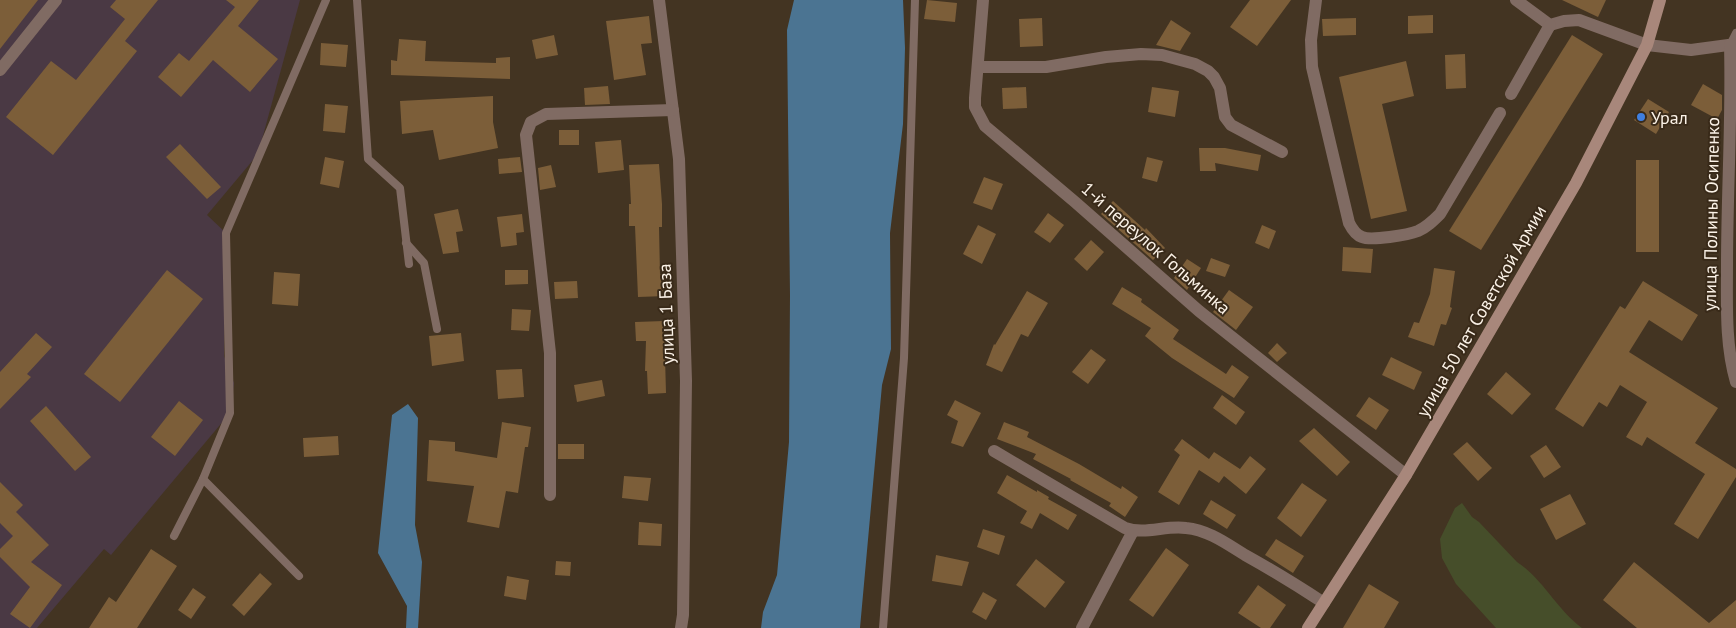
<svg xmlns="http://www.w3.org/2000/svg" width="1736" height="628" font-family="'PT Sans',sans-serif">
  <style>
    .industrial { fill: #4a3944 }
    .green { fill: #464e2a }
    .water { fill: #4b7492 }
    .building { fill: #7c5e39 }
    .lines { fill: none; stroke-linecap: round; stroke-linejoin: round }
    .lane { stroke: #806b63; stroke-width: 8 }
    .street { stroke: #806b63; stroke-width: 12 }
    .secondary { stroke: #a8877b; stroke-width: 12 }
    .shop-dot { fill: #3f7fe0; stroke: #392a19; stroke-width: 2 }
    .labels { text-anchor: middle; dominant-baseline: central; stroke-width: 4; stroke-linejoin: round; paint-order: stroke }
    .poi-label { font-size: 18px; fill: #fbf2e7; stroke: #392a19; text-anchor: start }
    .street-label { font-size: 18px; fill: #fbf2e7; stroke: #392a19 }
  </style>
  <rect width="100%" height="100%" fill="#433422"/>
  <!-- industrial -->
  <polygon class="industrial" points="0,0 300,0 258,154 207,215 226,233 224,356 234,383 230,413 111,555 104,549 37,628 0,628"/>
  <!-- green -->
  <path class="green" d="M1462 503 1472 517 1479 522 1517 562C1543 579 1557 610 1582 628H1496L1456 584 1442 558 1440 539 1455 508Z"/>
  <!-- water -->
  <g class="water">
    <polygon points="794,0 903,0 905,48 903,124 890,233 891,349 882,385 860,628 761,628 763,612 777,575 789,442 790,295 787,30"/>
    <polygon points="408,404 418,418 415,525 422,562 418,628 406,628 407,606 378,553 392,415"/>
  </g>
  <!-- building -->
  <g class="building">
    <polygon points="0,0 38,0 0,49"/>
    <polygon points="116,0 158,0 125,41 137,51 53,155 6,117 51,61 76,80 125,19 110,7"/>
    <polygon points="226,0 259,0 238,26 278,59 250,92 213,60 181,97 158,77 179,53 189,61 235,7"/>
    <polygon points="927,0 957,3 955,22 924,19"/>
    <polygon points="1250,0 1291,0 1257,46 1230,27"/>
    <polygon points="1562,0 1606,0 1598,17"/>
    <polygon points="1433,15 1433,33 1408,34 1408,16"/>
    <polygon points="649,16 652,43 641,44 646,75 614,80 606,21"/>
    <polygon points="1042,18 1043,46 1020,47 1019,19"/>
    <polygon points="1356,18 1356,35 1323,36 1322,19"/>
    <polygon points="1171,20 1191,33 1180,51 1156,45"/>
    <polygon points="554,35 558,55 536,59 532,40"/>
    <polygon points="1572,35 1603,54 1481,250 1449,231"/>
    <polygon points="399,39 426,41 425,61 496,63 496,58 510,57 510,79 391,75 391,60 397,61"/>
    <polygon points="321,43 348,45 346,67 320,65"/>
    <polygon points="1465,54 1466,88 1446,89 1445,55"/>
    <polygon points="1406,61 1414,96 1382,104 1407,211 1371,219 1339,77"/>
    <polygon points="1703,84 1722,95 1722,110 1717,119 1691,105"/>
    <polygon points="608,86 610,104 585,105 584,88"/>
    <polygon points="1026,87 1027,108 1003,109 1002,88"/>
    <polygon points="1152,87 1179,91 1175,117 1148,112"/>
    <polygon points="493,96 493,122 498,148 439,160 433,130 402,134 400,101"/>
    <polygon points="1648,99 1669,112 1656,134 1634,120"/>
    <polygon points="325,104 348,106 345,133 323,131"/>
    <rect x="559" y="130" width="20" height="15"/>
    <polygon points="621,140 624,170 598,173 595,142"/>
    <polygon points="180,144 221,187 207,199 166,157"/>
    <polygon points="1199,148 1225,148 1261,155 1258,171 1215,163 1216,171 1200,171"/>
    <polygon points="325,157 344,161 339,188 320,184"/>
    <polygon points="520,157 522,172 499,174 498,159"/>
    <polygon points="1147,157 1163,161 1157,182 1142,178"/>
    <rect x="1636" y="160" width="23" height="92"/>
    <polygon points="659,164 662,204 662,227 659,227 660,274 665,274 666,296 638,297 635,226 629,226 629,204 631,204 629,165"/>
    <polygon points="551,165 556,187 540,190 538,168"/>
    <polygon points="984,177 1003,184 992,210 973,203"/>
    <polygon points="1113,201 1145,230 1146,228 1165,248 1153,260 1101,214"/>
    <polygon points="458,209 463,231 456,232 459,252 443,254 434,214"/>
    <polygon points="1048,213 1064,225 1050,243 1034,232"/>
    <polygon points="522,214 524,232 516,233 517,245 501,247 497,217"/>
    <polygon points="978,225 996,234 982,264 963,254"/>
    <polygon points="1262,225 1276,231 1269,249 1255,243"/>
    <polygon points="1091,240 1104,252 1087,271 1074,259"/>
    <polygon points="1343,247 1373,249 1371,273 1342,271"/>
    <polygon points="1211,258 1230,265 1225,277 1206,271"/>
    <polygon points="1187,259 1201,268 1187,290 1174,278"/>
    <polygon points="1434,268 1455,271 1450,307 1452,308 1446,325 1441,324 1434,346 1408,337 1414,322 1419,323 1430,294"/>
    <polygon points="167,270 203,299 120,402 84,374"/>
    <polygon points="505,270 528,270 528,284 505,285"/>
    <polygon points="274,272 300,274 298,306 272,304"/>
    <polygon points="577,281 578,298 555,299 554,282"/>
    <polygon points="1643,281 1698,315 1682,341 1649,320 1629,352 1718,408 1695,443 1736,469 1736,477 1698,539 1674,524 1705,474 1647,437 1642,446 1626,437 1647,402 1620,385 1607,407 1599,402 1583,427 1555,409 1620,306 1625,309"/>
    <polygon points="1122,287 1142,299 1141,302 1179,330 1173,339 1226,374 1232,365 1249,377 1234,398 1172,358 1145,336 1151,328 1112,304"/>
    <polygon points="1229,290 1253,307 1236,330 1213,312"/>
    <polygon points="1027,291 1048,303 1028,337 1021,334 1002,372 986,365 994,344 995,345"/>
    <polygon points="512,309 531,310 529,331 511,330"/>
    <polygon points="664,321 666,393 648,394 647,371 645,371 646,341 636,341 635,322"/>
    <polygon points="36,333 52,347 27,374 31,377 0,409 0,372"/>
    <polygon points="461,333 464,361 432,366 429,336"/>
    <polygon points="1277,343 1287,353 1277,362 1268,353"/>
    <polygon points="1091,349 1106,360 1088,384 1072,372"/>
    <polygon points="1391,357 1422,372 1414,390 1382,375"/>
    <polygon points="522,369 524,397 498,399 496,370"/>
    <polygon points="1506,372 1531,394 1512,415 1487,394"/>
    <polygon points="602,380 605,396 577,402 574,385"/>
    <polygon points="1222,395 1245,412 1236,425 1213,408"/>
    <polygon points="1369,397 1389,410 1376,430 1356,416"/>
    <polygon points="955,400 981,413 963,447 951,443 958,421 947,415"/>
    <polygon points="179,401 203,420 175,456 151,437"/>
    <polygon points="46,406 91,457 75,471 30,421"/>
    <polygon points="502,422 531,427 528,447 525,447 518,493 506,491 499,528 467,522 474,486 427,481 429,440 455,442 455,451 497,458"/>
    <polygon points="1004,422 1029,432 1027,437 1079,464 1121,489 1122,486 1138,497 1125,517 1109,506 1111,503 1070,480 1071,479 1033,459 1036,454 997,439"/>
    <polygon points="1314,428 1350,462 1337,476 1299,441"/>
    <polygon points="338,436 339,455 304,457 303,438"/>
    <polygon points="1182,439 1209,459 1214,452 1240,469 1250,456 1266,469 1246,494 1224,476 1219,483 1199,470 1179,505 1158,492 1180,455 1174,450"/>
    <polygon points="1467,442 1492,468 1478,481 1453,454"/>
    <rect x="558" y="444" width="26" height="15"/>
    <polygon points="1546,445 1561,467 1544,478 1530,456"/>
    <polygon points="1007,475 1037,492 1037,490 1049,497 1048,499 1077,515 1068,530 1040,513 1032,529 1020,523 1027,511 997,493"/>
    <polygon points="624,476 651,478 648,501 622,498"/>
    <polygon points="0,482 23,505 16,512 49,545 31,562 62,585 30,628 10,614 30,587 0,557 0,549 13,536 0,523"/>
    <polygon points="1302,483 1327,500 1301,537 1277,518"/>
    <polygon points="1570,494 1586,524 1556,540 1540,509"/>
    <polygon points="1211,500 1236,515 1227,529 1203,514"/>
    <polygon points="639,522 662,524 661,546 638,545"/>
    <polygon points="983,529 1005,536 999,555 977,547"/>
    <polygon points="1276,539 1304,556 1293,573 1265,555"/>
    <polygon points="1166,548 1189,565 1153,617 1129,600"/>
    <polygon points="151,549 177,566 137,628 89,628 109,597 116,602"/>
    <polygon points="936,555 969,562 962,586 932,581"/>
    <polygon points="1036,559 1065,582 1045,608 1016,585"/>
    <polygon points="556,561 571,562 570,576 555,575"/>
    <polygon points="1634,562 1709,623 1736,600 1736,628 1637,628 1603,600"/>
    <polygon points="260,573 272,584 244,616 232,605"/>
    <polygon points="507,576 529,580 526,600 504,596"/>
    <polygon points="1369,584 1399,602 1384,628 1343,628"/>
    <polygon points="1258,585 1286,605 1270,628 1261,628 1238,613"/>
    <polygon points="193,588 206,597 191,619 178,610"/>
    <polygon points="983,592 997,600 986,620 972,612"/>
  </g>
  <g class="lines">
    <!-- lane -->
    <g class="lane">
      <polyline points="357,0 368,159 400,188 409,264"/>
      <polyline points="1730,45 1736,33"/>
      <polyline points="406,243 424,263 437,329"/>
      <polyline points="203,479 230,413 226,233 326,0"/>
      <polyline points="174,536 203,479 299,576"/>
      <polyline points="883,628 904,358 915,0"/>
    </g>
    <!-- street -->
    <g class="street">
      <polyline points="659,0 679,159 686,381 683,615 681,628"/>
      <polyline points="983,0 975,98 975,107 985,126 1075,202 1199,311 1406,475"/>
      <path d="M1316 0 1311 40 1312 67 1349 223C1352 229 1356 235 1362 237 1371 241 1408 235 1418 231 1427 227 1433 221 1440 214L1500 113"/>
      <polyline points="1516,0 1550,25 1564,21 1579,20 1647,45 1691,50 1736,44"/>
      <path d="M1730 45C1732 119 1727 192 1727 265 1727 305 1725 344 1736 382"/>
      <polyline points="978,67 1046,67 1106,57 1141,54 1162,55 1195,64 1208,71 1214,77 1220,88 1225,117 1231,125 1282,152"/>
      <polyline points="0,70 56,0"/>
      <polyline points="1511,94 1550,25"/>
      <path d="M994 451 1125 528C1145 535 1166 525 1186 528 1208 530 1227 544 1245 555 1272 570 1298 586 1324 603"/>
      <polyline points="550,495 550,353 526,135 531,122 546,114 673,110"/>
      <polyline points="1082,628 1133,531"/>
    </g>
    <!-- secondary -->
    <polyline class="secondary" points="1308,628 1406,475 1576,183 1647,45 1660,0"/>
  </g>
  <!-- markers -->
  <circle class="shop-dot" cx="1641" cy="117" r="5"/>
  <g class="labels">
    <!-- poi labels -->
    <g class="poi-label">
      <text x="1651" y="117">Урал</text>
    </g>
    <!-- street labels -->
    <g class="street-label">
      <text transform="translate(1711 214) rotate(-89)">улица Полины Осипенко</text>
      <text transform="translate(1156 248) rotate(41)">1-й переулок Гольминка</text>
      <text transform="translate(1481 311) rotate(-60)">улица 50 лет Советской Армии</text>
      <text transform="translate(666 314) rotate(-92)">улица 1 База</text>
    </g>
  </g>
</svg>
